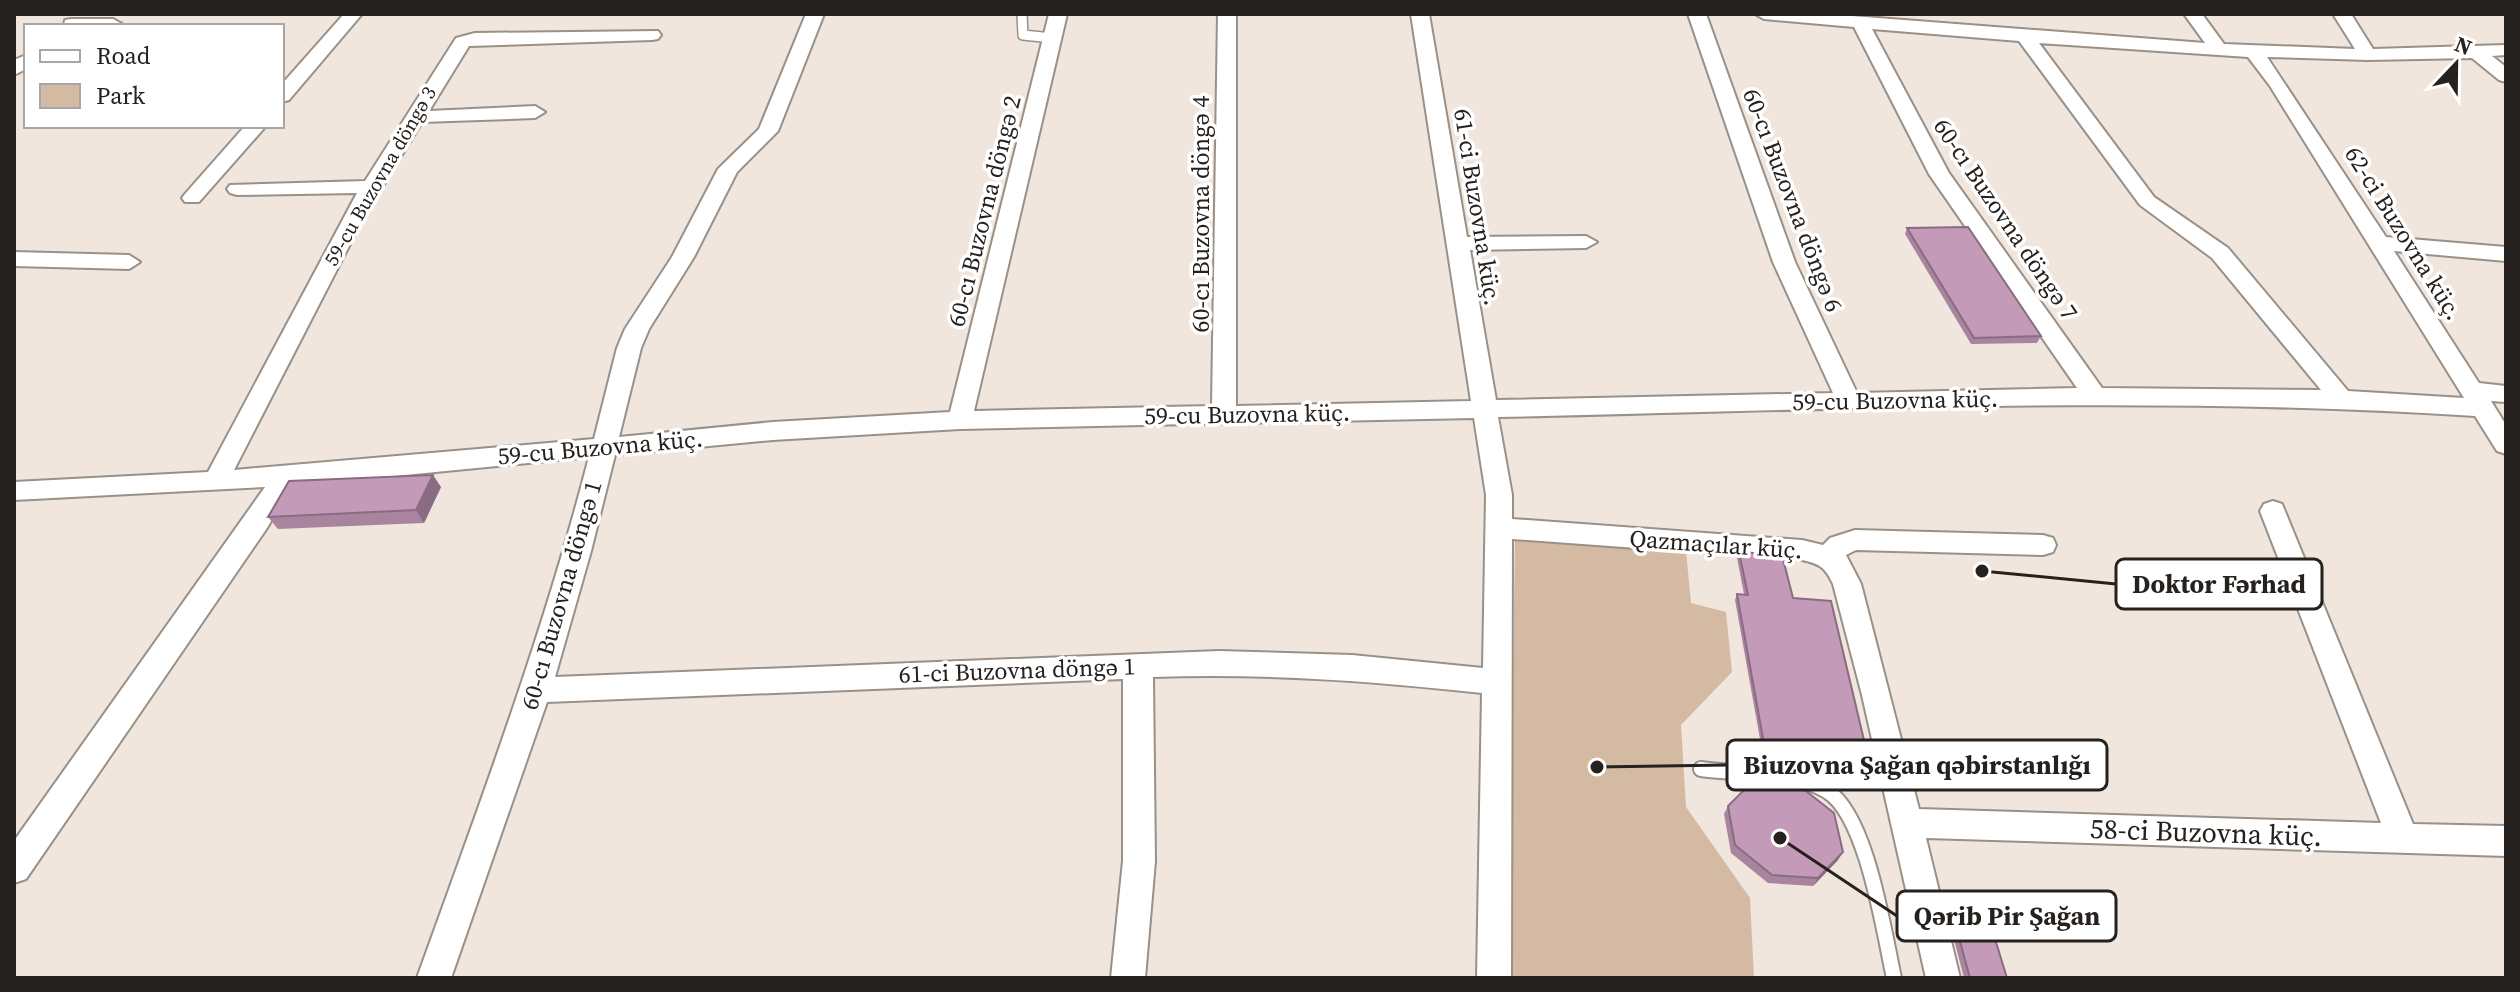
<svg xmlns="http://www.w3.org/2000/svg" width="2520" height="992" font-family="'Source Serif 4',serif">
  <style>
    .green { fill: #d4baa3 }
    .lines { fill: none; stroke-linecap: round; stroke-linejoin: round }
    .service-far1-casing { stroke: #999087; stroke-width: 12 }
    .service-casing { stroke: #999087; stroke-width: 18 }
    .minor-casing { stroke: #999087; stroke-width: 4 }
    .service-far1 { stroke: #fff; stroke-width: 9 }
    .service { stroke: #fff; stroke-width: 14 }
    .minor { fill: #fff; fill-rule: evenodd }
    .wall { fill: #a9849f }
    .shaded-wall { fill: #896c82 }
    .building { fill: #c49ab9; stroke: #896c82; stroke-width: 2 }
    .labels { text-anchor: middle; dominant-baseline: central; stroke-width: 7; stroke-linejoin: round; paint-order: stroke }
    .far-street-label { font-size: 20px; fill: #25211e; stroke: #fff }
    .street-label { font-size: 24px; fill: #25211e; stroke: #fff }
    .near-street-label { font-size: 28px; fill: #25211e; stroke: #fff }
    .leader { fill: none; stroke: #25211e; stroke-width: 3 }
    .callout-dot { fill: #25211e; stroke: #fff; stroke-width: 3 }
    .callout { fill: #fff; stroke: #25211e; stroke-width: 3 }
    .callout-label { font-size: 26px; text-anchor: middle; font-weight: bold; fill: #25211e }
  </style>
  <rect width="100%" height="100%" fill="#f0e6dd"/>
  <!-- green -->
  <polygon class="green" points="1515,541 1686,551 1691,603 1726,612 1732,672 1681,725 1686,807 1750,898 1754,978 1508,978"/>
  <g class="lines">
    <!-- service-far1 casing -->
    <g class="service-far1-casing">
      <polyline id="service-far1" points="1022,14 1023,35 1052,38"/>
    </g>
    <!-- service casing -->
    <g class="service-casing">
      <path id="service" d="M1701 769C1737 774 1797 772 1827 791 1867 815 1884 933 1894 978"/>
    </g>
    <!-- minor casing -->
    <g class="minor-casing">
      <g id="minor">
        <polygon points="344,14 362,14 289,100 282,102 282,84"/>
        <path d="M806 14H824L778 131 737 172 694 257 649 329 641 348 619 437 773 422 950 412 1049 14H1067L974 411 1212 406 1218 14H1236V406L1471 401 1411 14H1429L1467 237 1586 236 1597 242 1586 248 1470 250 1496 400 1833 393 1773 262 1688 14H1706L1795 262 1857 393 2077 388 1929 174 1854 27 1764 19 1755 14H1826L2205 43 2184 14H2202L2224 44 2355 49 2333 14H2351L2373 49 2506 45V55L2492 56 2506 67V82L2499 80 2472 58 2368 60 2267 57 2386 237 2506 247V261L2394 251 2479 383 2506 386V402L2491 401 2506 425V454L2497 451 2475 416C2150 395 1824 410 1498 417L1512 495V519L1802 540 1823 545 1830 538 1855 530 2043 535 2053 538 2056 545 2053 552 2043 555 1856 550 1846 555 1861 584 1919 809 2381 823 2260 511 2264 504 2273 501 2282 504 2413 824 2506 826V856L1926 838 1960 978H1926L1862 695 1833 584C1825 567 1820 564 1802 560L1512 539 1511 978H1477L1482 693C1372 681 1264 673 1153 677L1155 861 1145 978H1111L1123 861V679L547 702 451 978H417C479 806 543 635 589 457L292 486 267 528 26 879 14 883V841L265 487 14 500V482L208 472 357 193 237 195 230 193 227 189 230 185 365 181 456 38 475 33 658 31 661 35 658 39 652 40 469 46 429 111 535 106 545 112 535 118 422 122 364 217 234 470 594 439 617 348 625 329 672 257 718 169 759 129ZM1872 29 2019 41 2140 205 2212 258 2321 390 2102 388 1949 173ZM2039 43 2248 57 2270 86 2464 398 2348 391 2228 248 2154 197ZM1474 418 1486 495 1483 668 1352 655 1219 651 555 677 591 551 615 455 773 440 960 429Z"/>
        <polygon points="71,19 113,19 122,24 64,26 65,20"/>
        <polygon points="26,55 26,69 14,75 14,60"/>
        <polygon points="245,126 266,126 199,202 185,202 182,198 185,194"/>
        <polygon points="14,252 129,255 140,262 129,269 14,266"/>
      </g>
    </g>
    <!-- service-far1 -->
    <use href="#service-far1" class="service-far1"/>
    <!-- service -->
    <use href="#service" class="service"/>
    <!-- minor -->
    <use href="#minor" class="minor"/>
  </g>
  <!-- wall -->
  <g class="wall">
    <polygon points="1907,228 2041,336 2037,343 1971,344 1905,234"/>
    <polygon points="441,487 424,523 278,529 268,517"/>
    <polygon points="1739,552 1793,598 1867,753 1863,759 1762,750 1735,600 1737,594 1744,594 1737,558"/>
    <polygon points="1728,806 1838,860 1813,886 1768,883 1731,853 1724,814"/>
    <polygon points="1955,923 2007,978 1964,978 1951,928"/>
  </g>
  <!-- shaded-wall -->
  <g class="shaded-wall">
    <polygon points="433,475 441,487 424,523 416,510"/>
    <polygon points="1843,852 1838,860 1813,886 1818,878"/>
  </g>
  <!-- building -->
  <g class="building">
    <polygon points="1968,227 2041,336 1974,338 1907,228"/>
    <polygon points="433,475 416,510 268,517 289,481"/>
    <polygon points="1739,552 1782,555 1793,598 1831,601 1867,753 1764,744 1737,594 1748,595"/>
    <polygon points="1753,781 1797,784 1834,813 1843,852 1818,878 1772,875 1735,845 1728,806"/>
    <polygon points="1955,923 1991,926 2007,978 1970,978"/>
  </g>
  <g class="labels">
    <!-- far-street labels -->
    <g class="far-street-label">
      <text transform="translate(380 176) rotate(-60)">59-cu Buzovna döngə 3</text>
    </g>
    <!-- street labels -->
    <g class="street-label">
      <text transform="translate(1793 200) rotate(69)">60-cı Buzovna döngə 6</text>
      <text transform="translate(1478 207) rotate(81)">61-ci Buzovna küç.</text>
      <text transform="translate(984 211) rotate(-76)">60-cı Buzovna döngə 2</text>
      <text transform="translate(1200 214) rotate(-90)">60-cı Buzovna döngə 4</text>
      <text transform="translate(2006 219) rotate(56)">60-cı Buzovna döngə 7</text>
      <text transform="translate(2404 233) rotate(58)">62-ci Buzovna küç.</text>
      <text transform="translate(1895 400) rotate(-1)">59-cu Buzovna küç.</text>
      <text transform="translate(1247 414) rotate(-1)">59-cu Buzovna küç.</text>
      <text transform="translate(600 447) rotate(-5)">59-cu Buzovna küç.</text>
      <text transform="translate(1716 544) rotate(4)">Qazmaçılar küç.</text>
      <text transform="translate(561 595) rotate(-74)">60-cı Buzovna döngə 1</text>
      <text transform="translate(1017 670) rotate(-2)">61-ci Buzovna döngə 1</text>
    </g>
    <!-- near-street labels -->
    <g class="near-street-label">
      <text transform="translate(2206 832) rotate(2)">58-ci Buzovna küç.</text>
    </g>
  </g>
  <!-- callouts -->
  <path class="leader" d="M1982 571L2116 584M1597 767L1727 765M1780 838L1897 916"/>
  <g class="callout-dot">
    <circle cx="1982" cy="571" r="8"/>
    <circle cx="1597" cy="767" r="8"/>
    <circle cx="1780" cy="838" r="8"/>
  </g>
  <g class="callout">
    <rect x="2116" y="559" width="206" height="50" rx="8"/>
    <rect x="1727" y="740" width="380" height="50" rx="8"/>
    <rect x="1897" y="891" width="219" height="50" rx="8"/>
  </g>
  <g class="callout-label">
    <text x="2219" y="593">Doktor Fərhad</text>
    <text x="1917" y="774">Biuzovna Şağan qəbirstanlığı</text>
    <text x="2007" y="925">Qərib Pir Şağan</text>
  </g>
  <!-- border -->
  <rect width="2520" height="992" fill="none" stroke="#25211e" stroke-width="32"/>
  <!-- legend -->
  <rect x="24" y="24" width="260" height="104" fill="#ffffff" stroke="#a8a6a5" stroke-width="2"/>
  <rect x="40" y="50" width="40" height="12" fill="#ffffff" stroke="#a8a6a5" stroke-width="2"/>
  <text x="96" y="64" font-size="24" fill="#25211e">Road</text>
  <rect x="40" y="84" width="40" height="24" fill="#d4baa3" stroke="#a8a6a5" stroke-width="2"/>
  <text x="96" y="104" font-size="24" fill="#25211e">Park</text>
  <!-- north arrow -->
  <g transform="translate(2456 64) rotate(22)" stroke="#ffffff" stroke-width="6" paint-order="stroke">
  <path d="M0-6L14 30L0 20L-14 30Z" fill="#25211e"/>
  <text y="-12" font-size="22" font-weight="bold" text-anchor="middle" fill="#25211e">N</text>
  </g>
</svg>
